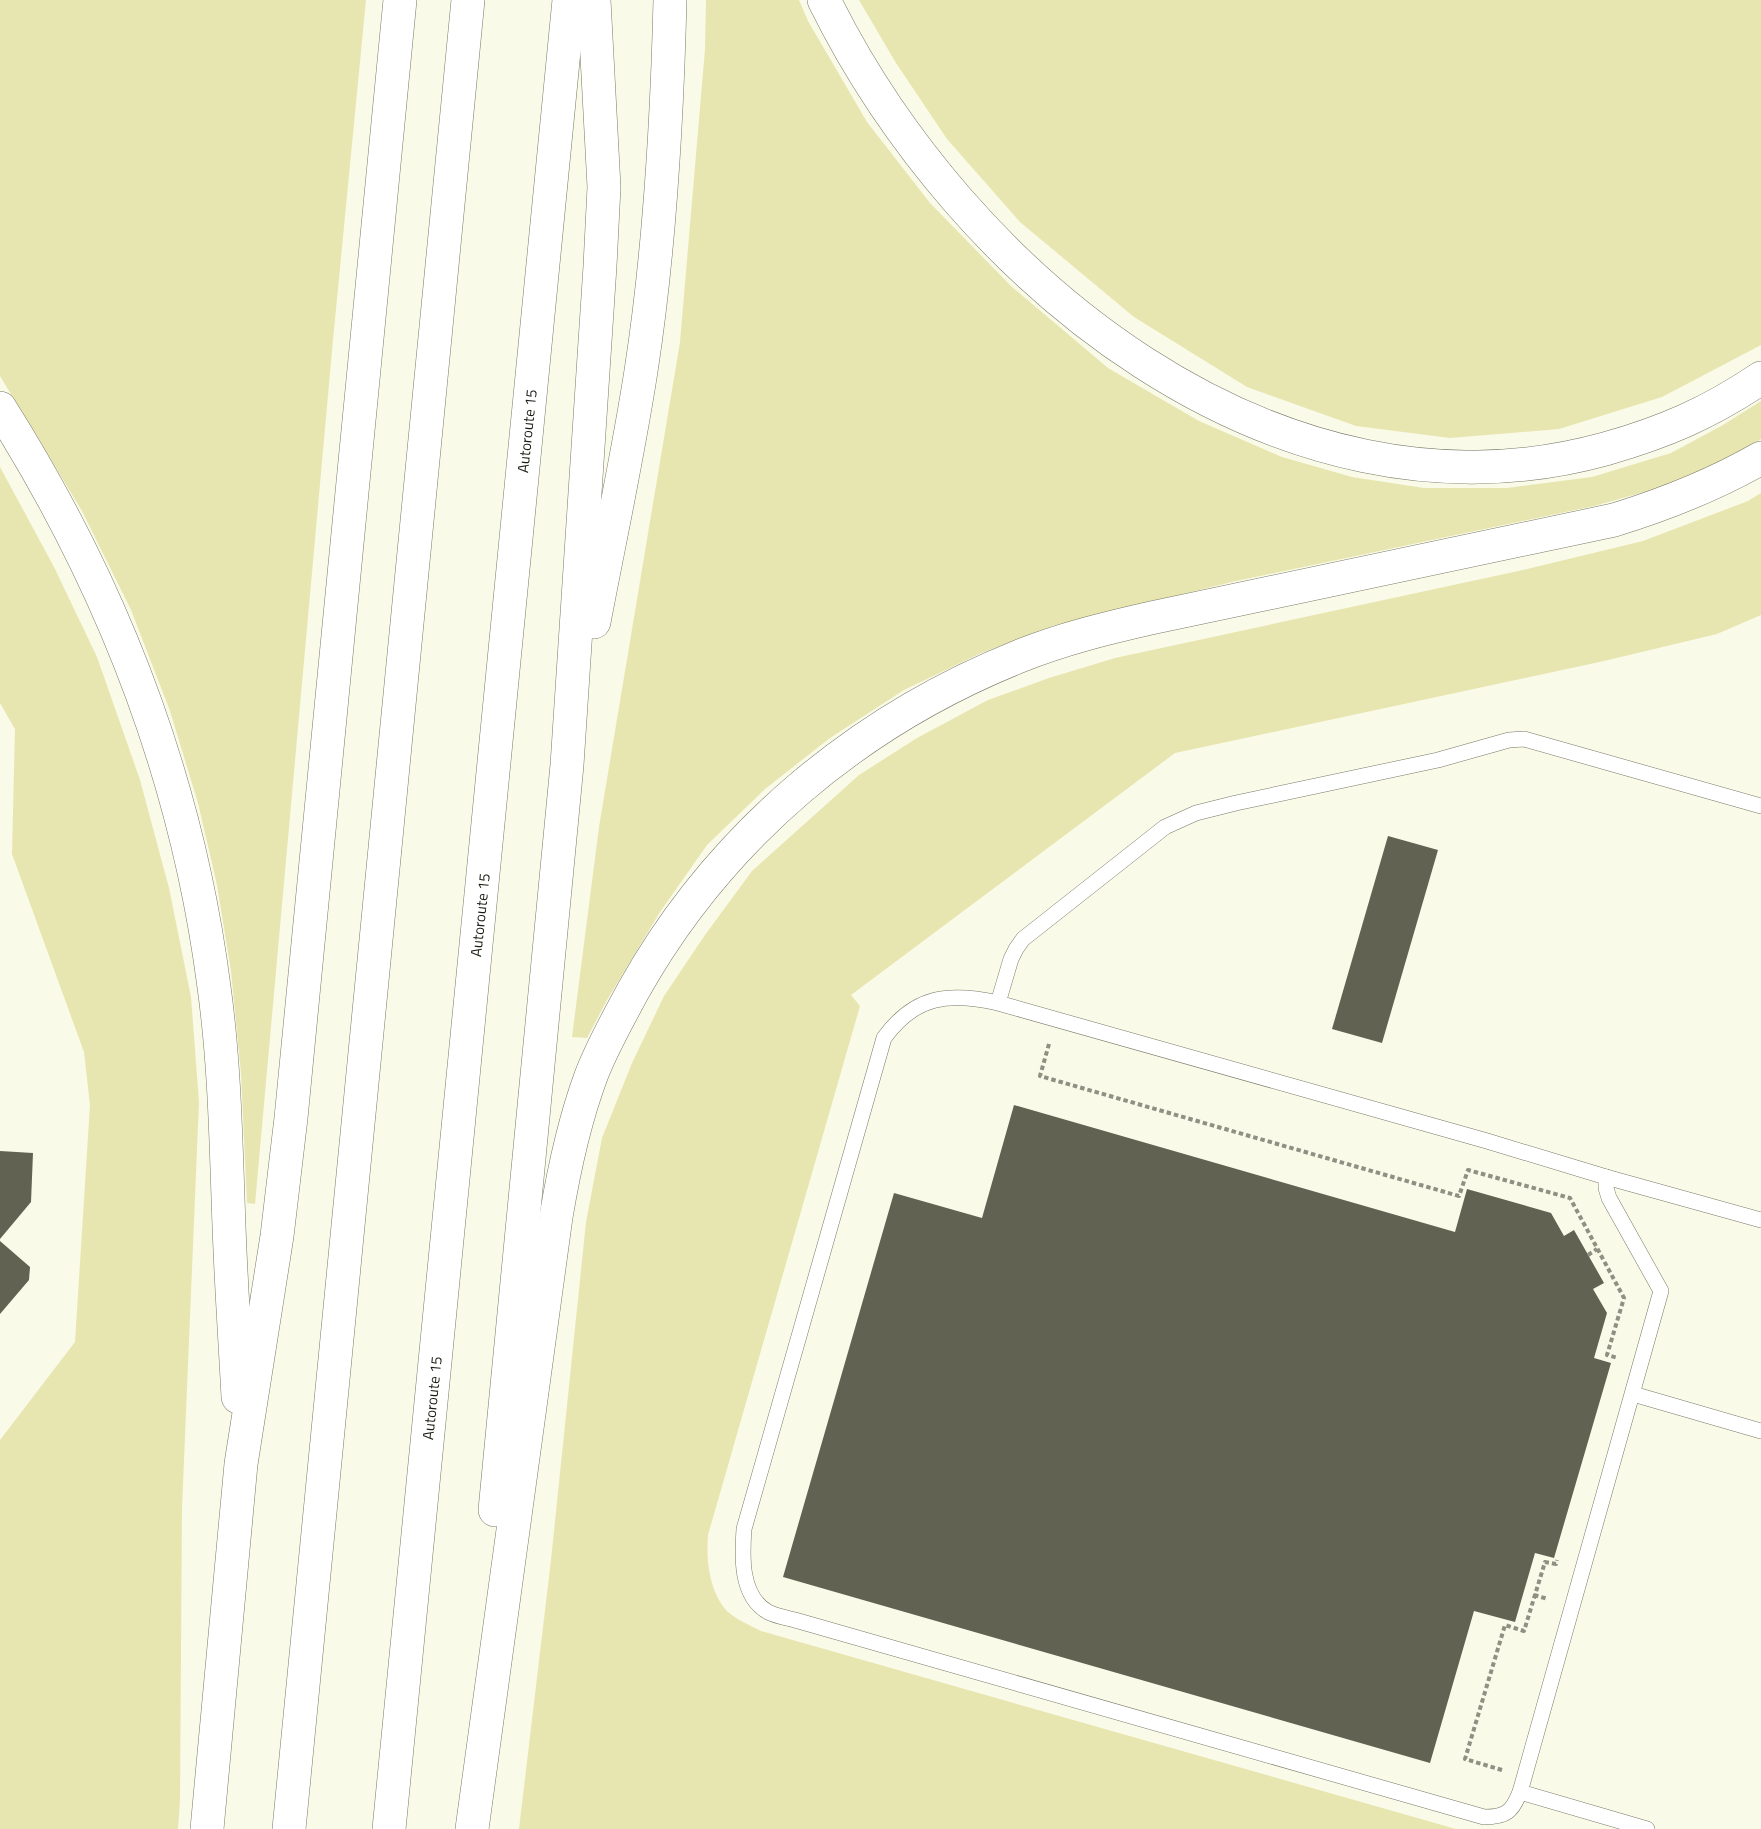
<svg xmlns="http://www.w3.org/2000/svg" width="1761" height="1829" font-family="'Titillium Web',sans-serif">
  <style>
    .green { fill: #e7e6b0 }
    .building { fill: #626252 }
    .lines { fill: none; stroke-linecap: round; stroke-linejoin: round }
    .lane-casing { stroke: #797969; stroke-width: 16 }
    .highway-casing { stroke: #797969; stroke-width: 34 }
    .path { stroke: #8f8f83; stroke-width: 4; stroke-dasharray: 4.5 3; stroke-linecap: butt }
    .lane { stroke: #fff; stroke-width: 15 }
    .highway { stroke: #fff; stroke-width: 33 }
    .labels { text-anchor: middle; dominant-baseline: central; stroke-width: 6; stroke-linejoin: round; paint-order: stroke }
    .street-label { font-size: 15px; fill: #1c1c15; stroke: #fff }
  </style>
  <rect width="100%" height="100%" fill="#fafae8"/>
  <!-- green -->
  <g class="green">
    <polygon points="0,0 366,0 333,340 255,1204 247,1203 241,1073 231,971 217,885 198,803 170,711 131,610 82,511 0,376"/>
    <polygon points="706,0 799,0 808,21 867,122 930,203 1011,286 1108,368 1199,421 1282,457 1352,477 1424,488 1507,488 1592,477 1671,453 1723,425 1761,401 1761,439 1743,452 1673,484 1594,506 1236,581 1052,626 979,654 904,690 830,738 765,789 707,845 660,912 607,1000 587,1038 572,1037 599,827 680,342 705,49"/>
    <polygon points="859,0 1761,0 1761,345 1662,397 1559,429 1450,438 1356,426 1247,387 1134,317 1020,222 947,139 896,63"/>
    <polygon points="0,467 54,567 97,657 140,780 169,888 191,997 199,1102 182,1508 180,1801 178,1829 0,1829 0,1440 75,1342 90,1105 84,1052 12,854 15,729 0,703"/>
    <path d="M1761 493V615L1717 634 1604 661 1175 753 851 995 860 1006 708 1535C706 1560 709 1592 728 1612 737 1620 750 1625 761 1631L1456 1829H519L551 1560 586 1222 602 1138 632 1063 664 996 705 935 752 871 859 775 917 738 988 700 1049 678 1115 658 1523 570 1643 541 1748 501Z"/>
  </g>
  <!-- building -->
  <g class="building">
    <polygon points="1388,836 1438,850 1382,1043 1332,1029"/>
    <polygon points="1014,1105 1455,1232 1467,1189 1551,1213 1564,1236 1574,1230 1604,1283 1593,1289 1607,1313 1594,1358 1611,1363 1554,1558 1535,1553 1515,1622 1474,1611 1430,1763 783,1577 894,1193 982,1218"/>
    <polygon points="0,1151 33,1153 31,1202 0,1239"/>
    <polygon points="0,1241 30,1267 29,1280 0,1314"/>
  </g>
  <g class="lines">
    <!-- lane casing -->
    <g class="lane-casing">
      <g id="lane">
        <path d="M998 1003C950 992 915 995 884 1038L744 1529C742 1556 740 1596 768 1612 776 1616 787 1618 795 1620L1484 1817C1506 1817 1512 1812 1520 1792L1661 1291 1609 1198 1606 1188V1177L1487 1141 998 1003 1011 959 1016 949 1023 939 1165 827 1196 813 1236 803 1438 760 1509 740 1524 739 1761 806"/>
        <polyline points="1606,1177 1761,1220"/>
        <polyline points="1633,1394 1761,1431"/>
        <polyline points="1520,1792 1647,1829"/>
      </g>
    </g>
    <!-- highway casing -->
    <g class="highway-casing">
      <g id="highway">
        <path d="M824 0C961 278 1278 539 1605 449 1665 432 1709 413 1761 378"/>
        <path d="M0 408C112 585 187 778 214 987 225 1066 226 1146 229 1226 231 1283 235 1340 238 1397"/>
        <path d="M594 622C610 538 628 455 641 371 660 248 667 124 670 0"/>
        <polyline points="495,1510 567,765 600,266 604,187 594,0"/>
        <polyline points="207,1829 241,1464 277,1236 291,1118 400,0"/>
        <polyline points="289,1829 468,0"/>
        <polyline points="389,1829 569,0"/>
        <path d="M472 1829 556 1217C564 1169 574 1122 591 1076 602 1047 618 1019 633 991 719 837 857 721 1020 656 1062 639 1107 628 1151 618L1614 520C1666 504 1714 485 1761 458"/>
      </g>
    </g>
    <!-- path -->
    <g class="path">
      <polyline points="1049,1044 1040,1076 1459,1196 1468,1170 1570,1198 1624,1298 1607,1355 1618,1358"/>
      <polyline points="1588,1255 1597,1249"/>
      <polyline points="1534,1595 1548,1599"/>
      <polyline points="1502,1770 1465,1759 1505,1625 1524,1631 1545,1562 1556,1564 1557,1560"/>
    </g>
    <!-- lane -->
    <use href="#lane" class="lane"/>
    <!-- highway -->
    <use href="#highway" class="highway"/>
  </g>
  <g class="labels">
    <!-- street labels -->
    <g class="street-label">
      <text transform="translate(527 431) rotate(-84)">Autoroute 15</text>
      <text transform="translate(480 915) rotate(-84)">Autoroute 15</text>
      <text transform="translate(432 1398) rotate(-84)">Autoroute 15</text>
    </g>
  </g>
</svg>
